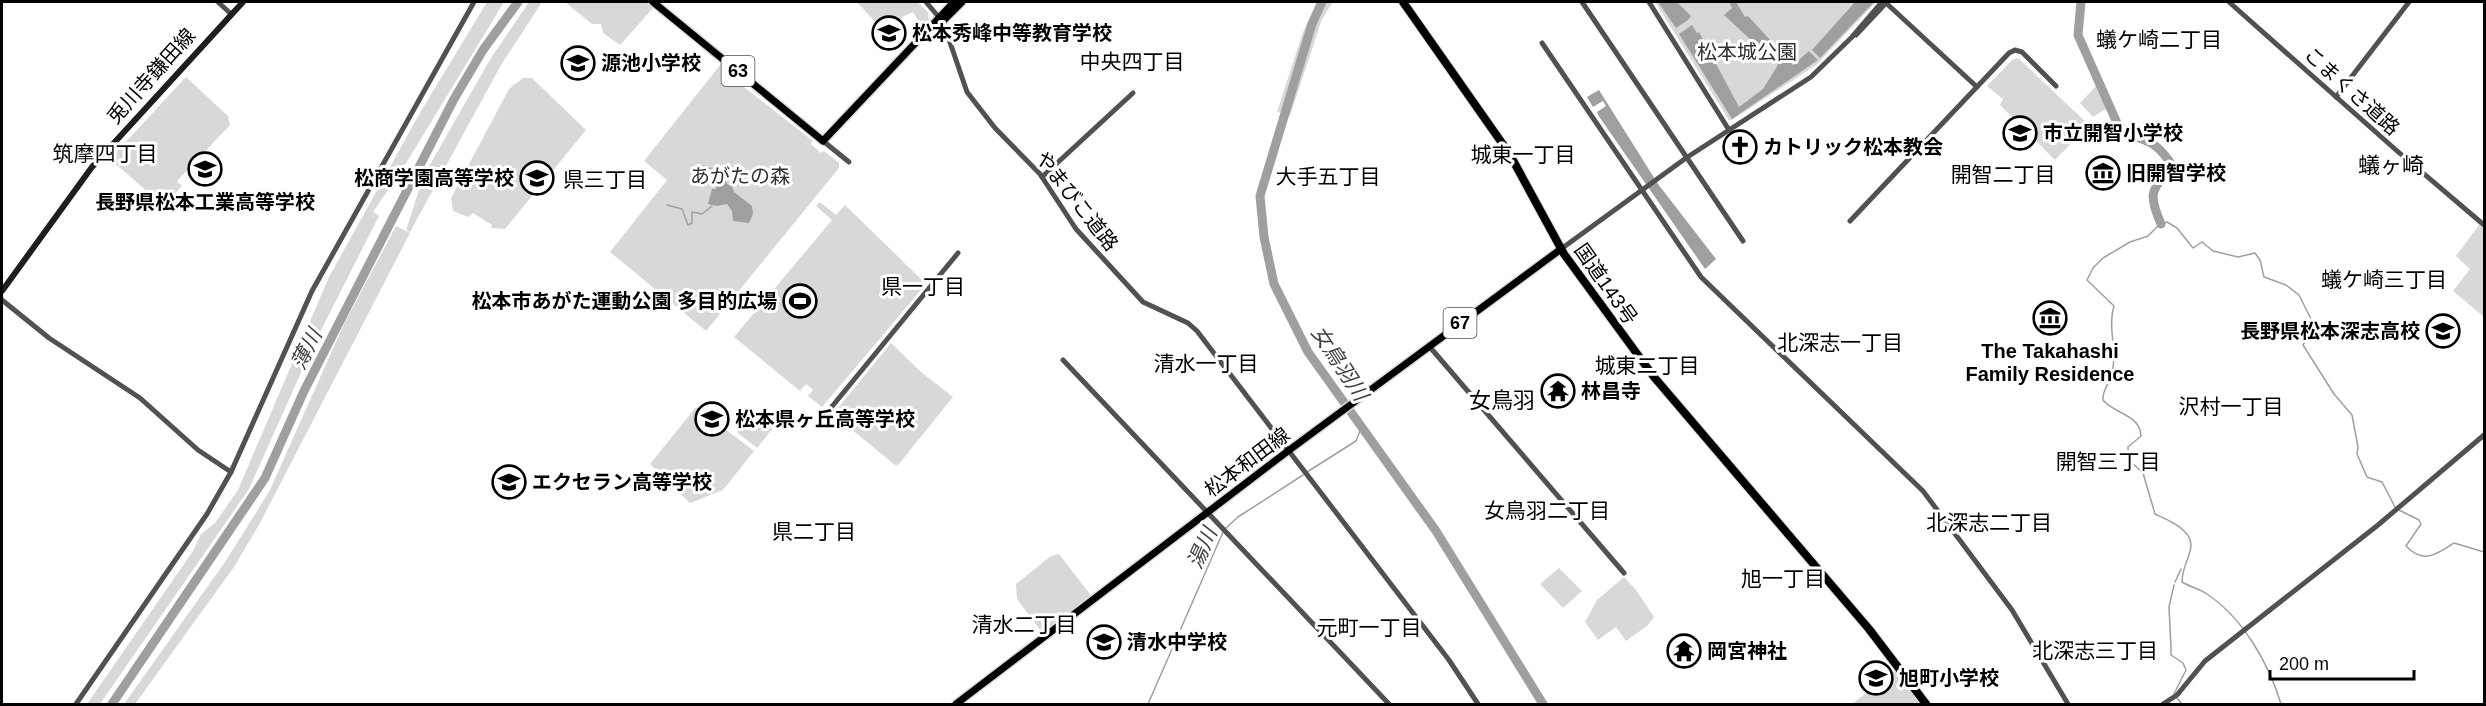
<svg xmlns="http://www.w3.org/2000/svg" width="2486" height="706" font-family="Helvetica,'Noto Sans JP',sans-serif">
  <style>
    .green { fill: #d8d8d8 }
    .water { fill: #9f9f9f }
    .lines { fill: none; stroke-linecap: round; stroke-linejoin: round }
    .stream { stroke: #9f9f9f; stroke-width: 1.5 }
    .river { stroke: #9f9f9f; stroke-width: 9 }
    .primary-casing { stroke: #dbdbdb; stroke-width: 10 }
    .trunk-casing { stroke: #dbdbdb; stroke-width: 10 }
    .tertiary { stroke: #515151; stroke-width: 5 }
    .secondary { stroke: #1e1e1e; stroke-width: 6 }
    .primary { stroke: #000; stroke-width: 7 }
    .trunk { stroke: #000; stroke-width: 8 }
    .labels { text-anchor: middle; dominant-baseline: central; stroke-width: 6; stroke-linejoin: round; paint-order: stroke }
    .shield { fill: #fff; stroke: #4c4c4c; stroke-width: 1.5 }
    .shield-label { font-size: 18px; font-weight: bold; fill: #000 }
    .poi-label { font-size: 20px; font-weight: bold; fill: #000; stroke: #fff; text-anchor: start }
    .park-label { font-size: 20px; fill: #2f2f2f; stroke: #fff }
    .street-label { font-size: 20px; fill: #000; stroke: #fff }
    .neighbourhood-label { font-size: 21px; fill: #000; stroke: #fff }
    .water-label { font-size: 21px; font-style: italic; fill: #404040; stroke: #fff }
    .quarter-label { font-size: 22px; fill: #000; stroke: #fff }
  </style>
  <rect width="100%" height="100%" fill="#fff"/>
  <!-- green -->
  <g class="green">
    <polygon points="487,2 504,2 405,165 373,212 379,216 312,348 249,489 100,704 87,704 193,551 201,534 215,523 238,490 329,277 421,111"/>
    <polygon points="529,2 542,2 501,65 410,232 406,230 424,175 491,58"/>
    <polygon points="565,2 646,2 653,8 620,45 603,33 601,24 592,24"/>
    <polygon points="857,2 917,2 928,12 929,20 922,26 913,12 902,17 887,35"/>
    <polygon points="1317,2 1321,2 1282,113 1277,112 1278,109 1303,32"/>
    <polygon points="1324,2 1333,2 1322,19 1290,116 1284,115"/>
    <polygon points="1655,2 1876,2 1816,65 1732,120 1729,120"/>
    <polygon points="2018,58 2089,125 2055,160 2000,105 2003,99 1987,86 2012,60"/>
    <polygon points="721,64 736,76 735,80 813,141 811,144 821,153 824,151 839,163 839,168 706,331 610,252 667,180 644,161"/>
    <polygon points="186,77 228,116 230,125 177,181 182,186 164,206 110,159"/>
    <polygon points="523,78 532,78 586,130 505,229 491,228 492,225 473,213 468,217 453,211 451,198 509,89"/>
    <polygon points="2098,84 2107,108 2093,117 2080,103"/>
    <polygon points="820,202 836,215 845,205 926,284 822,407 808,396 813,390 806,384 800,391 734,337 832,220 816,206"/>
    <polygon points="2479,225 2484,229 2484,317 2453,291 2470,269 2456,256"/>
    <polygon points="396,226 410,233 260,523 234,567 135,704 124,704 225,562 269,492 344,324"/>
    <polygon points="891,343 921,372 953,397 898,465 895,465 835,416 834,413"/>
    <polygon points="696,407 754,451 723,490 690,503 650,464"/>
    <polygon points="753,412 773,428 757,448 737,432"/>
    <polygon points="1059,554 1092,597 1043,634 1017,599 1016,584 1051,556"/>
    <polygon points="1559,568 1582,591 1563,608 1540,584"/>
    <polygon points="1624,577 1636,590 1654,617 1647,626 1626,641 1616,627 1598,640 1585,622 1597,600"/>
    <polygon points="1896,670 1922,704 1852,704"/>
  </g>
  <!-- water -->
  <g class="water">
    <polygon points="1658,2 1677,2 1691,16 1688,20 1676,28"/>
    <polygon points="1729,2 1736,2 1745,17 1748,16 1793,65 1809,51 1818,60 1732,119 1679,34 1692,25 1697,33 1699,32 1739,107 1763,89 1778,65 1724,15 1732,8"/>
    <polygon points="1855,2 1874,2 1820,58 1812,50"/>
    <polygon points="1599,90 1658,184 1716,259 1705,269 1598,115 1597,112 1606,106 1603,101 1593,107 1587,97"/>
    <polygon points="704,165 713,169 726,167 728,170 725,178 727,184 732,186 734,192 752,206 753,214 749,223 733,221 732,211 727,204 717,206 708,204 712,189 716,189 716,181 703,182 697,179 700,167"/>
  </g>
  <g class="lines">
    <!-- stream -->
    <g class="stream">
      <polyline points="667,205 682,209 688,225 692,223 692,212 702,214 712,206"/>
      <polyline points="1307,472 1356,441 1362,426"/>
      <path d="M2399 510 2419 520 2421 524 2406 546C2423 564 2436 555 2454 543L2484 552"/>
      <polyline points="1226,528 1238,517 1303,475"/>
      <polyline points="2175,582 2181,569"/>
      <polyline points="2174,694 2186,670 2183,663 2171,655 2171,648 2169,607 2174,585"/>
      <polyline points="2177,698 2182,704"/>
      <polyline points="1148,704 1223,532"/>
      <path d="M2281 704C2269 664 2243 618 2207 594 2200 589 2190 587 2182 582 2182 566 2191 556 2191 545 2191 529 2166 519 2155 514L2143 473 2128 459V447L2141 436C2140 414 2114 414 2103 400 2102 390 2110 383 2112 373 2118 350 2107 328 2114 306L2087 280 2093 268 2103 258 2130 242 2148 236 2158 226 2167 222 2177 228 2193 248 2202 242 2213 251 2238 257 2255 253 2260 260 2264 277 2286 285 2299 295 2315 327 2303 345 2334 394 2352 415 2358 447 2357 454 2367 477 2382 482 2395 507"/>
    </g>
    <!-- river -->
    <g class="river">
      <polyline points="1322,2 1312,24 1260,196 1264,237 1274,284 1308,352 1436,531 1543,704"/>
      <path d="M2081 2 2078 35 2117 123 2129 136C2150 139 2160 147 2172 165 2152 192 2147 191 2161 224"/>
      <polyline points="112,704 265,478 304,391 454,99 483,50 518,2"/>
    </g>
    <!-- primary casing -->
    <g class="primary-casing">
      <g id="primary">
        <polyline points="653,2 823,141 954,2"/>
        <polyline points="928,36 962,2"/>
        <polyline points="956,704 1288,451 1561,249"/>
      </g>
    </g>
    <!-- trunk casing -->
    <g class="trunk-casing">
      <polyline id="trunk" points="1403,2 1509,153 1564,254 1654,377 1869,629 1926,704"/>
    </g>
    <!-- tertiary -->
    <g class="tertiary">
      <polyline points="218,2 230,13"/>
      <polyline points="926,2 943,22 967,92 995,128 1040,174 1076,229 1143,302 1188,323 1197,331 1449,660 1478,704"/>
      <polyline points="1582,2 1743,241"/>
      <polyline points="1649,2 1729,130"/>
      <polyline points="1885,2 1977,87"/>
      <polyline points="2229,2 2396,150 2484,225"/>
      <polyline points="1856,35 1887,2"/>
      <polyline points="1542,43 1701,277 1923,491 2012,610 2068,704"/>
      <polyline points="2336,97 2409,2"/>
      <polyline points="823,141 849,162"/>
      <polyline points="1042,177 1133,93"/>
      <polyline points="1850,221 2009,53 2015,50 2022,52 2056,86"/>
      <polyline points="1561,249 1686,158 1811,77 1852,37 1882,2"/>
      <polyline points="2,300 49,338 140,398 198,450 231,472"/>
      <polyline points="1429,346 1624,573"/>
      <polyline points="1063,360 1389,704"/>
      <polyline points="825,415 958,253"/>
      <polyline points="76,704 207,514 231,472 312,291 474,2"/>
      <polyline points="2163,704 2177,695 2205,661 2378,525 2484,435"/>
    </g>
    <!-- secondary -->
    <polyline class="secondary" points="2,291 92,167 243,2"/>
    <!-- primary -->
    <use href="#primary" class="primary"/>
    <!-- trunk -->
    <use href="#trunk" class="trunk"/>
  </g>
  <!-- icons -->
  <defs>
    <g id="school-ring" transform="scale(1.725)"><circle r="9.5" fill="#fff" stroke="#000" stroke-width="1.5"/><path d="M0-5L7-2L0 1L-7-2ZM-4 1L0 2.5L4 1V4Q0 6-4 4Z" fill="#000"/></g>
    <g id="church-ring" transform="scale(1.725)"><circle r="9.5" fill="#fff" stroke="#000" stroke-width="1.5"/><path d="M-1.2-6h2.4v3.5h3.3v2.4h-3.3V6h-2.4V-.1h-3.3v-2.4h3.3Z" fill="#000"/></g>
    <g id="museum-ring" transform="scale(1.725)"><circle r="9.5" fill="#fff" stroke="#000" stroke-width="1.5"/><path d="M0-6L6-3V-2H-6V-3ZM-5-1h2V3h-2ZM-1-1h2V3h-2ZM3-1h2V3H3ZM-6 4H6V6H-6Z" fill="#000"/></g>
    <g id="stadium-ring" transform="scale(1.725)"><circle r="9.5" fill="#fff" stroke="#000" stroke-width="1.5"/><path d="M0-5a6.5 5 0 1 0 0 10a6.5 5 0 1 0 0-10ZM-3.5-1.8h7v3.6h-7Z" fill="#000"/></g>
    <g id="temple-ring" transform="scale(1.725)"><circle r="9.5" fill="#fff" stroke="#000" stroke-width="1.5"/><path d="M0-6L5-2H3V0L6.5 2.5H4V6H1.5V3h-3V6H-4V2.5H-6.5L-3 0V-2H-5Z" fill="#000"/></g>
  </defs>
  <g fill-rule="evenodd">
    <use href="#school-ring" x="889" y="33"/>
    <use href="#school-ring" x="578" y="63"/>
    <use href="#school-ring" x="2020" y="133"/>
    <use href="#church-ring" x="1740" y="147"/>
    <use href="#school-ring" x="205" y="169"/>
    <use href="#museum-ring" x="2103" y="173"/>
    <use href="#school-ring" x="537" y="178"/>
    <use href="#stadium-ring" x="800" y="301"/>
    <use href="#museum-ring" x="2050" y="318"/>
    <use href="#school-ring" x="2443" y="331"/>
    <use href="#temple-ring" x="1558" y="391"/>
    <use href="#school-ring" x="712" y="419"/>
    <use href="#school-ring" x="509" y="482"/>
    <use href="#school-ring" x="1104" y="642"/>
    <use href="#temple-ring" x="1684" y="651"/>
    <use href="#school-ring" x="1876" y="678"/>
  </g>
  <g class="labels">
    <!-- shield labels -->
    <g class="shield">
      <rect x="721.5" y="56" width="33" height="30" rx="4.5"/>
      <rect x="1443.5" y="308" width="33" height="30" rx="4.5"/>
    </g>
    <g class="shield-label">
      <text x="738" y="71">63</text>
      <text x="1460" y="323">67</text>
    </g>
    <!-- poi labels -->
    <g class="poi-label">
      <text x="912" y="33">松本秀峰中等教育学校</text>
      <text x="601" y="63">源池小学校</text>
      <text x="2043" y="133">市立開智小学校</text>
      <text x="1763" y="147">カトリック松本教会</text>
      <text x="2126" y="173">旧開智学校</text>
      <text x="514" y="178" text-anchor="end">松商学園高等学校</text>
      <text x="205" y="202" text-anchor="middle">長野県松本工業高等学校</text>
      <text x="777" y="301" text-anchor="end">松本市あがた運動公園 多目的広場</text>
      <text x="2420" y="331" text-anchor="end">長野県松本深志高校</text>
      <text x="2050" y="351" text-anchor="middle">The Takahashi<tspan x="2050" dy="23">Family Residence</tspan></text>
      <text x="1581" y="391">林昌寺</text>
      <text x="735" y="419">松本県ヶ丘高等学校</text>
      <text x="532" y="482">エクセラン高等学校</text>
      <text x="1127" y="642">清水中学校</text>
      <text x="1707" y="651">岡宮神社</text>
      <text x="1899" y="678">旭町小学校</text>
    </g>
    <!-- park labels -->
    <g class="park-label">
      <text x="1747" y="52">松本城公園</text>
      <text x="740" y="176">あがたの森</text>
    </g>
    <!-- street labels -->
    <g class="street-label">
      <text transform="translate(151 76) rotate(-48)">兎川寺鎌田線</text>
      <text transform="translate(2352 91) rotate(42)">こまくさ道路</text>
      <text transform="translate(1077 201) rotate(52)">やまびこ道路</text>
      <text transform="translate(1606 284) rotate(55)">国道143号</text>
      <text transform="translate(1247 462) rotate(-37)">松本和田線</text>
    </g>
    <!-- neighbourhood labels -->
    <g class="neighbourhood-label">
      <text x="2159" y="39">蟻ケ崎二丁目</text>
      <text x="1132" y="61">中央四丁目</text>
      <text x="105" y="153">筑摩四丁目</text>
      <text x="1523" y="154">城東一丁目</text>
      <text x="2003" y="174">開智二丁目</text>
      <text x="1328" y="176">大手五丁目</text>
      <text x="605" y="179">県三丁目</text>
      <text x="2384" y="279">蟻ケ崎三丁目</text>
      <text x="923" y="286">県一丁目</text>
      <text x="1840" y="342">北深志一丁目</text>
      <text x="1206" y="363">清水一丁目</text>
      <text x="1647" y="365">城東二丁目</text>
      <text x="2231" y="406">沢村一丁目</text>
      <text x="2108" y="461">開智三丁目</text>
      <text x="1547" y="510">女鳥羽二丁目</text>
      <text x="1989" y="522">北深志二丁目</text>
      <text x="814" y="531">県二丁目</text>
      <text x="1783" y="578">旭一丁目</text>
      <text x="1024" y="624">清水二丁目</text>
      <text x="1369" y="627">元町一丁目</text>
      <text x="2095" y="650">北深志三丁目</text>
    </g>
    <!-- water labels -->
    <g class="water-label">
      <text transform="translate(306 349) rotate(-63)">薄川</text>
      <text transform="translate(1340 363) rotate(57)">女鳥羽川</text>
      <text transform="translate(1202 548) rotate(-66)">湯川</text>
    </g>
    <!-- quarter labels -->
    <g class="quarter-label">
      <text x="2391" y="165">蟻ヶ崎</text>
      <text x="1502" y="400">女鳥羽</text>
    </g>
  </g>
  <!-- border -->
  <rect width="2486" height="706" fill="none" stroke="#000000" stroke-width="6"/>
  <!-- scale -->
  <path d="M2270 670v9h144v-9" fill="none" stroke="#000000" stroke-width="3"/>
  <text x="2279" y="670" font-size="18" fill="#000000" stroke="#ffffff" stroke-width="4.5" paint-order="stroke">200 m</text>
</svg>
